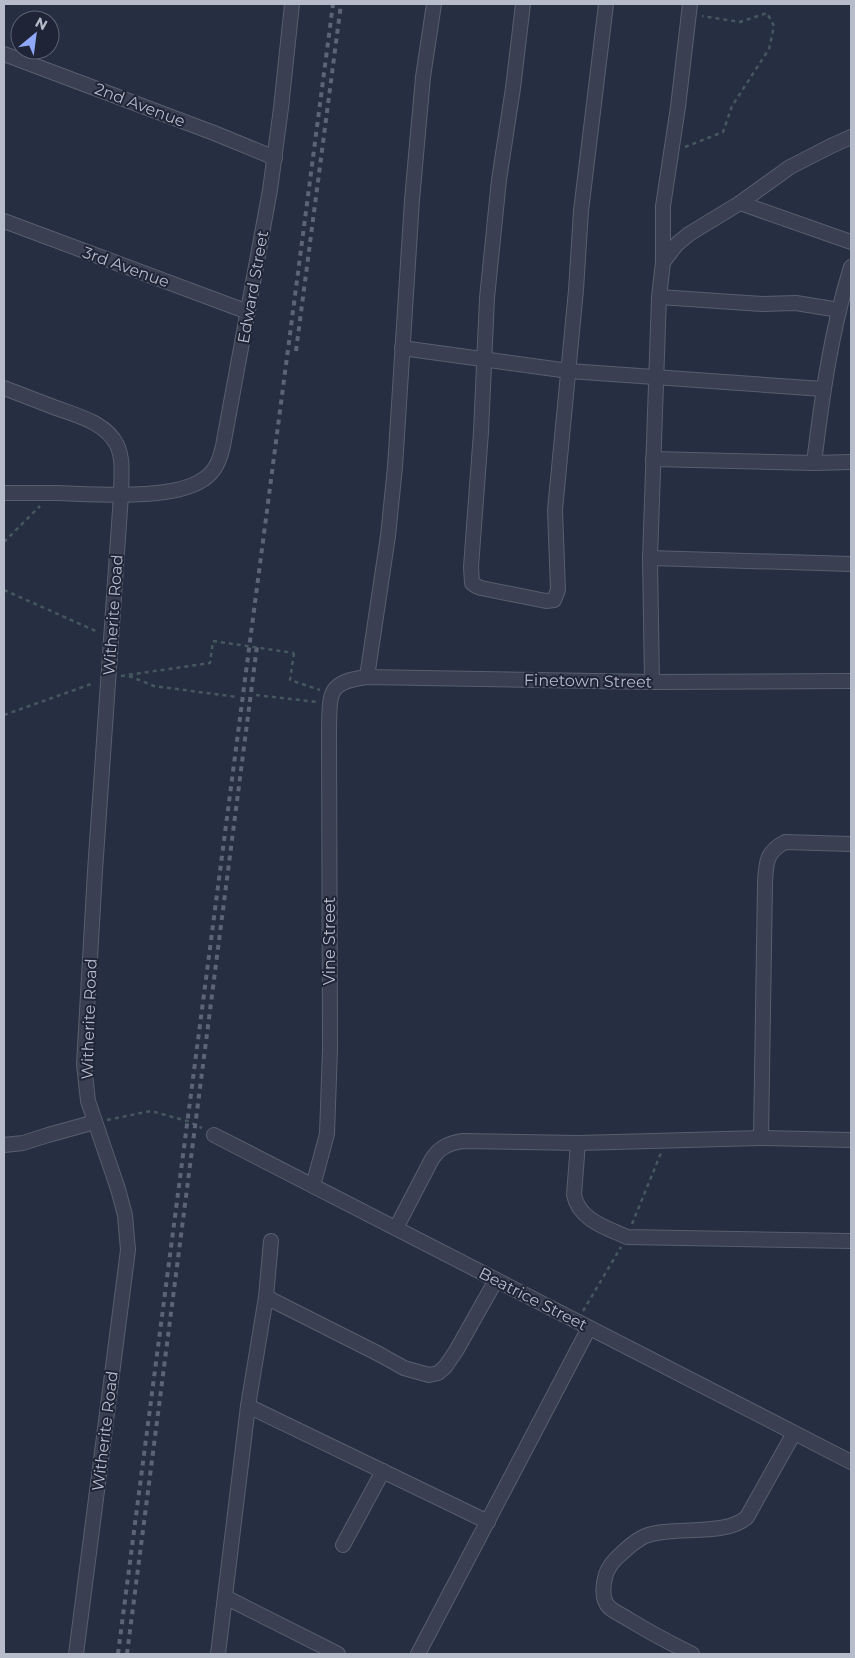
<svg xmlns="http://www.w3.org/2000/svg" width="855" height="1658" font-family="Montserrat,sans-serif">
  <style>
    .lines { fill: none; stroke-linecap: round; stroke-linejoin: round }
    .minor-casing { stroke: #585e6e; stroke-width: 16 }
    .path { stroke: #46585f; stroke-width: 2.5; stroke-dasharray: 4 4; stroke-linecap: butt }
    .minor { stroke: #3a4051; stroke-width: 14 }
    .rail { stroke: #5d6478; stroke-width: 4; stroke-dasharray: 5 5; stroke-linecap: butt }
    .path-bridge { stroke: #46585f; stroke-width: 2.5; stroke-dasharray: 4 4; stroke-linecap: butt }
    .labels { text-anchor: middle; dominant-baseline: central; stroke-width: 4; stroke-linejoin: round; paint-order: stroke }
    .street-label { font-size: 16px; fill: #b7bccb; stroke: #1f2536 }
  </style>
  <rect width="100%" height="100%" fill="#262e41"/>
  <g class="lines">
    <!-- minor casing -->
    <g class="minor-casing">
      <g id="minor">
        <polyline points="523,4 513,88 499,180 487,298 481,432 471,567 472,583 476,586 481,588 546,601 554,600 558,590 555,510 576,290 581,211 606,4"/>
        <polyline points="4,54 214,133 275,158"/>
        <polyline points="740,203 851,242"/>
        <polyline points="4,221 248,312"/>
        <polyline points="663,262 677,244 689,234 740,203 790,167 831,146 851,137"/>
        <polyline points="659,297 762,304 796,303 839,310"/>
        <polyline points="402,348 569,371 823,389"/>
        <path d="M4 388C20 394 35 400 51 406 74 415 105 421 117 445 124 460 121 479 121 495L95 871 84 1064 88 1101 118 1189 125 1215 128 1250 76 1654"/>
        <polyline points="653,459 814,463 851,462"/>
        <path d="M814 463C822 397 831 331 851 267"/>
        <path d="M4 493C22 493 40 493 57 493 95 494 173 501 204 479 216 471 220 459 223 446L270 190 281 108 292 4"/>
        <polyline points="650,558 851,564"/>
        <polyline points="367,677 388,536 395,467 412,200 423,77 434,4"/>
        <polyline points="652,682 650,558 659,297 663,262 663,206 678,107 690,4"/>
        <polyline points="214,1135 851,1462"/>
        <path d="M761 1138 765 883C766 863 766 852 785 842L851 844"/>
        <path d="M578 1143 574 1195C579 1220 607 1228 627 1237L851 1241"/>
        <polyline points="4,1145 23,1143 48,1135 95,1122"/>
        <path d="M313 1186 327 1134 330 1049 329 729C330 693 327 682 367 677L652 682 851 681"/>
        <path d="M396 1228 432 1159C440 1147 449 1143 463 1141L578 1143 761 1138 851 1140"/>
        <polyline points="266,1297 271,1241"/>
        <polyline points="248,1406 488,1522"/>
        <polyline points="343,1545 383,1471"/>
        <polyline points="225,1597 338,1654"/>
        <polyline points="218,1654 248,1406 266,1297 379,1354 404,1368 429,1375 438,1373 445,1367 456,1351 496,1280"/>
        <polyline points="418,1654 589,1328"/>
        <path d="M692 1654C670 1643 649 1632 628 1619 622 1615 614 1612 609 1607 601 1599 603 1584 606 1574 609 1565 615 1559 622 1553 628 1547 636 1541 643 1537 669 1525 727 1537 747 1517L794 1433"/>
      </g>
    </g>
    <!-- path -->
    <g class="path">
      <polyline points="685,147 723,132 732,106 769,49 774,26 767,13 740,22 702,16"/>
      <polyline points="4,542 40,506"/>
      <polyline points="4,590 98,632"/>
      <polyline points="294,653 290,680 320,690"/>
      <polyline points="121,676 210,663 213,641"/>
      <polyline points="129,676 154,686 237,697"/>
      <polyline points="256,695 317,702"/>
      <polyline points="4,715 94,683"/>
      <polyline points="107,1120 151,1111 187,1121 202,1128"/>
      <polyline points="632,1224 661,1153"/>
      <polyline points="583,1311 621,1247"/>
    </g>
    <!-- minor -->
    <use href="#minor" class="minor"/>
    <!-- rail -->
    <g class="rail">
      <polyline points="296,351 341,4"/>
      <polyline points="118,1654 333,4"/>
      <polyline points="127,1654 257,646"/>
    </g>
    <!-- path-bridge -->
    <polyline class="path-bridge" points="213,641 294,653"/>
  </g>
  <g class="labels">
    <!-- street labels -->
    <g class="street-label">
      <text transform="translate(140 105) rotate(21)">2nd Avenue</text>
      <text transform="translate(126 267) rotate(20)">3rd Avenue</text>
      <text transform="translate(253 287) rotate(-80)">Edward Street</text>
      <text transform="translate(113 615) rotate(-86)">Witherite Road</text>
      <text transform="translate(588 681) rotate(1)">Finetown Street</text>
      <text transform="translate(329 941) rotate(-90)">Vine Street</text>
      <text transform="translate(89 1019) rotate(-88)">Witherite Road</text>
      <text transform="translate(533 1299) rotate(27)">Beatrice Street</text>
      <text transform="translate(105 1431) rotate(-83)">Witherite Road</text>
    </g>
  </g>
  <!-- border -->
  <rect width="855" height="1658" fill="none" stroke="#b7bccb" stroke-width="10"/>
  <!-- north arrow -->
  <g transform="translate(35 35) rotate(29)"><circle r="24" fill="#1f2536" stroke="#5c6172"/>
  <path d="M0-4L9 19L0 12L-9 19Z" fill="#90a8f8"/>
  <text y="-8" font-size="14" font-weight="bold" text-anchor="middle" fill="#b7bccb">N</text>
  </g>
</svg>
